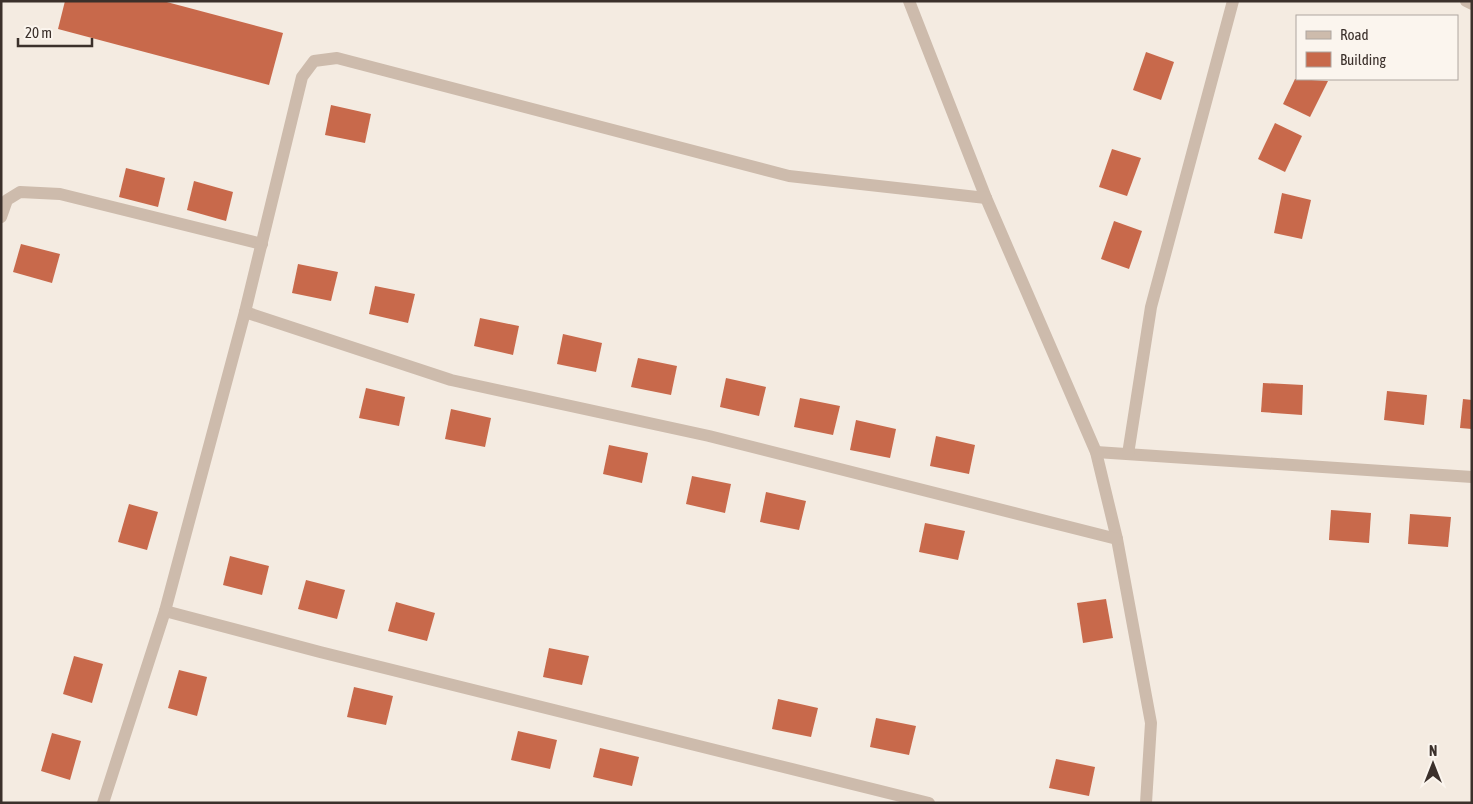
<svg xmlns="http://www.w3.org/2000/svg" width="1473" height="804" font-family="'Asap Condensed',sans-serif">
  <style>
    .building { fill: #c8694b }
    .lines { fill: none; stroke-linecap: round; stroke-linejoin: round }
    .minor { stroke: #cdbbac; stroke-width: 12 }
  </style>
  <rect width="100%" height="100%" fill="#f4ebe1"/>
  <!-- building -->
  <g class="building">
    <polygon points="65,1 163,1 283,33 269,85 58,29"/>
    <polygon points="1146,52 1174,62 1161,100 1133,90"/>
    <polygon points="1295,79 1328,81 1310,117 1283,104"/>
    <polygon points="331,105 371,114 365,143 325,135"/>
    <polygon points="1275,123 1302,136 1285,172 1258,159"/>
    <polygon points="1112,149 1141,158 1127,196 1099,187"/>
    <polygon points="126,168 165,178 158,207 119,197"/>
    <polygon points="194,181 233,192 226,221 187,210"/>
    <polygon points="1282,193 1311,200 1302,239 1274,233"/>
    <polygon points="1114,221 1142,231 1129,269 1101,259"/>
    <polygon points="21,244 60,254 52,283 13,272"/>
    <polygon points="298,264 338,272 331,301 292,293"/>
    <polygon points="375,286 415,294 408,323 369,314"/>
    <polygon points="480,318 519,326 513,355 474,346"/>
    <polygon points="563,334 602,343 596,372 557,364"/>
    <polygon points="638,358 677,366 671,395 631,387"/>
    <polygon points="726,378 766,387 759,416 720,407"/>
    <polygon points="1263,383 1303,385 1302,415 1261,412"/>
    <polygon points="366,388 405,397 399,426 359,418"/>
    <polygon points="1387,391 1427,395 1424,425 1384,420"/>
    <polygon points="800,398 840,406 833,435 794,427"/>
    <polygon points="1463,399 1472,400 1472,429 1460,428"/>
    <polygon points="451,409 491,418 485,447 445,439"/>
    <polygon points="856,420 896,429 890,458 850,450"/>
    <polygon points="936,436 975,445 969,474 930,466"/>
    <polygon points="609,445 648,453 642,483 603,474"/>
    <polygon points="692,476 731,484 725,513 686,504"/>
    <polygon points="766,492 806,501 799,530 760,522"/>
    <polygon points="129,504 158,512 147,550 118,542"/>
    <polygon points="1331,510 1371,513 1369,543 1329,540"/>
    <polygon points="1410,514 1451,517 1448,547 1408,544"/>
    <polygon points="925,523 965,531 958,560 919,552"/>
    <polygon points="230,556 269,566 262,595 223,585"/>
    <polygon points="306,580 345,590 337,619 298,609"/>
    <polygon points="1106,599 1113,638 1083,643 1077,603"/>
    <polygon points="396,602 435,613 427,641 388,631"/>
    <polygon points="549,648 589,656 582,685 543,677"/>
    <polygon points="74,656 103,664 92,703 63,694"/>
    <polygon points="179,670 207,677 197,716 168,708"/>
    <polygon points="354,687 393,696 386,725 347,717"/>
    <polygon points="778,699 818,708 811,737 772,729"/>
    <polygon points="876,718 916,726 909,755 870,747"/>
    <polygon points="518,731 557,740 550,769 511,760"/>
    <polygon points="52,733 81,741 70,780 41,771"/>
    <polygon points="600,748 639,757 632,786 593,777"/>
    <polygon points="1056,759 1095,767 1089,796 1049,788"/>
  </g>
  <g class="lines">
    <!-- minor -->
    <g class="minor">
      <polyline points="909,1 986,198 1096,452 1117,539 1151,723 1146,803"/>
      <polyline points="1466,1 1472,4"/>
      <polyline points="1,217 7,200 20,192 60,194 262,244"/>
      <polyline points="245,312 451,380 709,436 1117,539"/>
      <polyline points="1096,452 1472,477"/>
      <polyline points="1128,454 1151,307 1233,1"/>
      <polyline points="165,611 320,652 929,803"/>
      <polyline points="103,803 165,611 245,312 302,77 314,61 337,58 789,176 986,198"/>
    </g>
  </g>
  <!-- border -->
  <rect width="1473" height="804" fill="none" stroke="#3b302b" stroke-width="5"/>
  <!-- legend -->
  <rect x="1296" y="15" width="162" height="65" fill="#fbf5ee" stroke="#aea6a0"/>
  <rect x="1306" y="31" width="25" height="8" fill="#cdbbac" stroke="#aea6a0"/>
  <text x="1340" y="40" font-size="15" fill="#3b302b">Road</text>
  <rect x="1306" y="52" width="25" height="15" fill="#c8694b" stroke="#aea6a0"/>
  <text x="1340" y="65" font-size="15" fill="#3b302b">Building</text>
  <!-- north arrow -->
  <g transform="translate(1433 764)" stroke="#fbf5ee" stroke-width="4" paint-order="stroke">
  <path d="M0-4L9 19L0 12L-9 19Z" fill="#3b302b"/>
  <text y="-8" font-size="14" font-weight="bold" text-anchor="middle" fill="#3b302b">N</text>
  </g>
  <!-- scale -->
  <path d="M18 38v8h74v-8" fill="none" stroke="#3b302b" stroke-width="2.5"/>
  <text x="25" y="38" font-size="15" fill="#3b302b" stroke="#fbf5ee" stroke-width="4" paint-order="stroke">20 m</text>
</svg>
